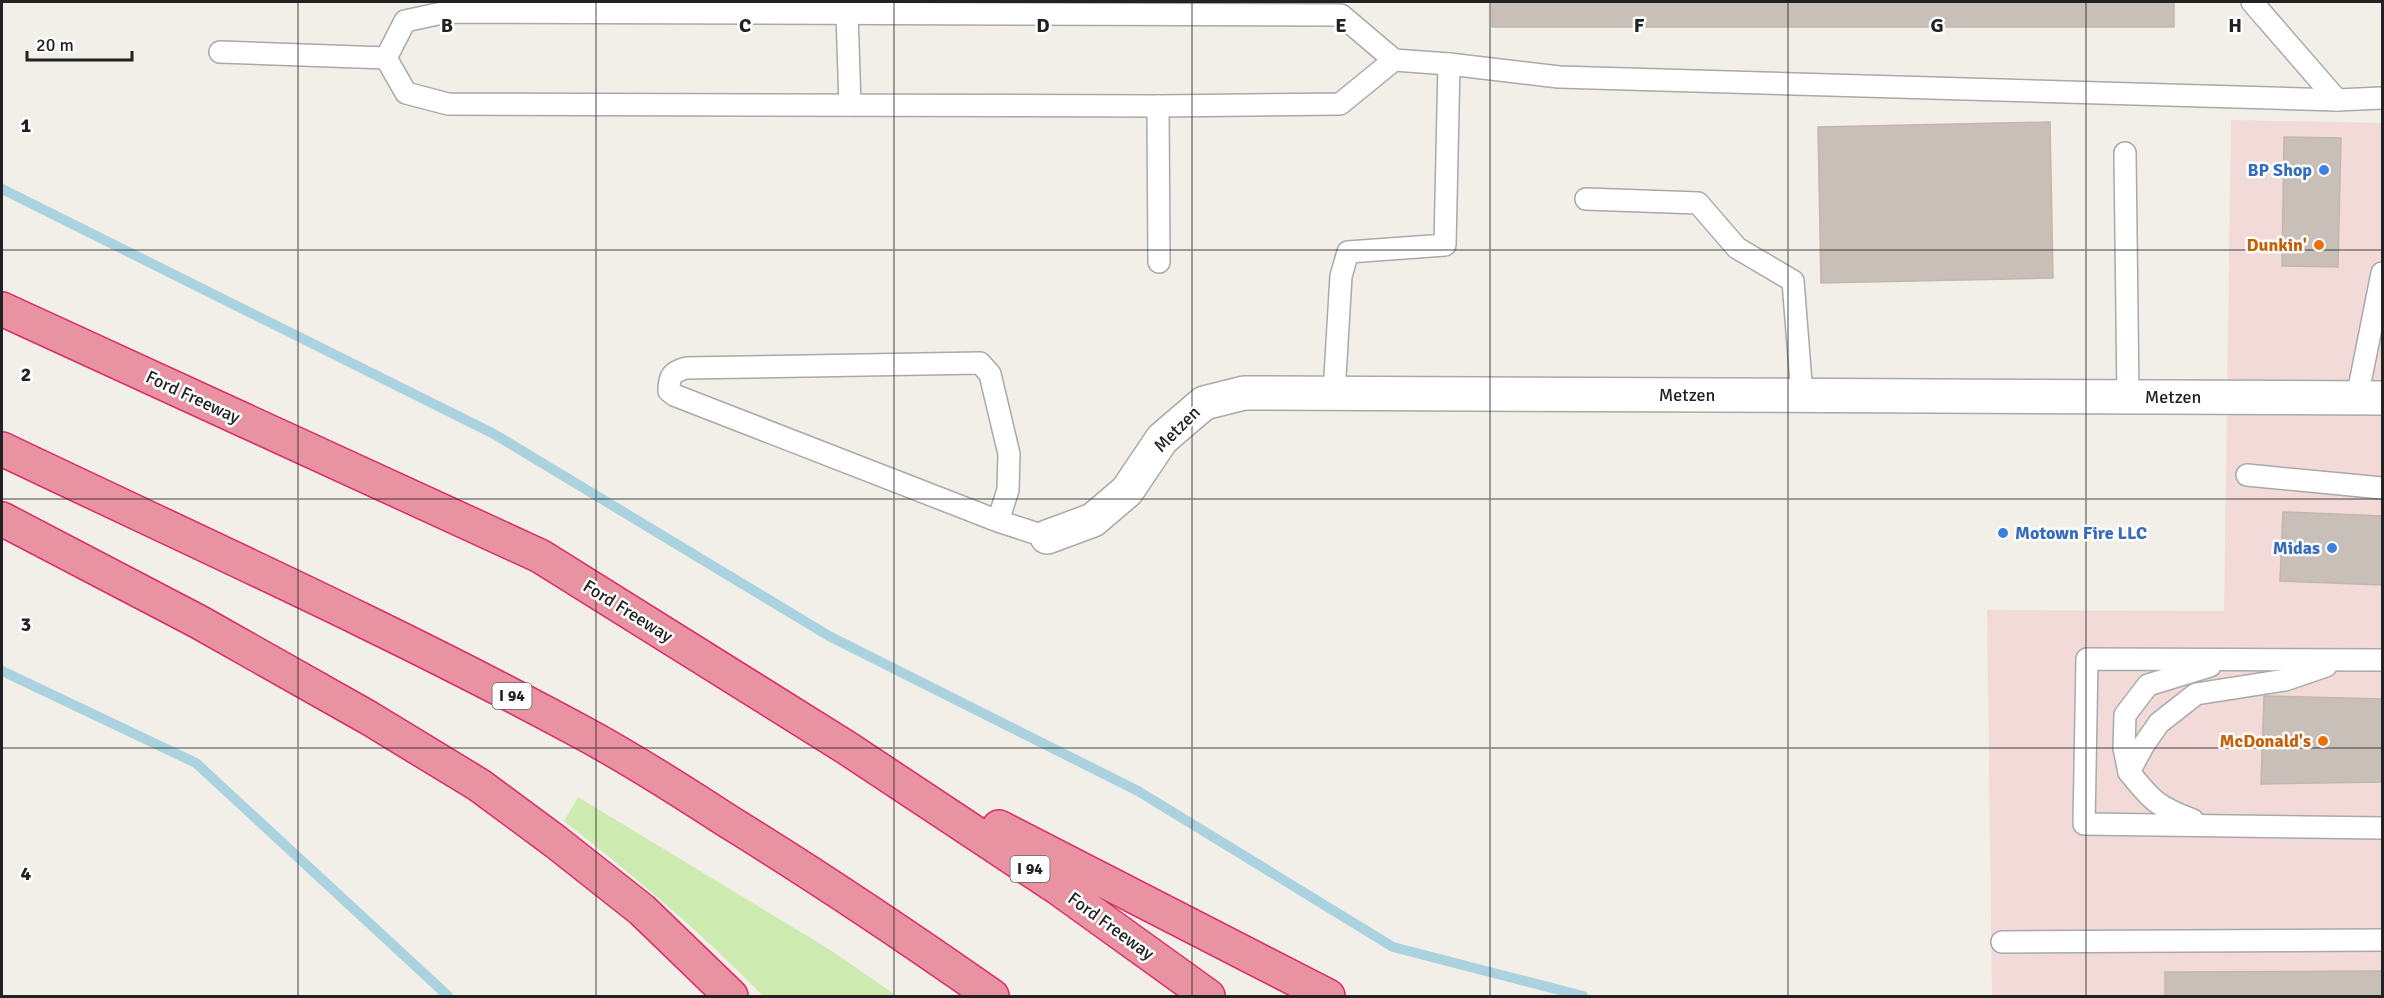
<svg xmlns="http://www.w3.org/2000/svg" width="2384" height="998" font-family="Signika,sans-serif">
  <style>
    .commercial { fill: #f2dad9 }
    .grass { fill: #cdebb0 }
    .lines { fill: none; stroke-linecap: round; stroke-linejoin: round }
    .stream { stroke: #aad3df; stroke-width: 10 }
    .building { fill: #c7bfb8; stroke: #c4b6ab; stroke-width: 1.5 }
    .service-casing { stroke: #a9a9a9; stroke-width: 24 }
    .minor-casing { stroke: #a9a9a9; stroke-width: 36 }
    .motorway-casing { stroke: #dc2a67; stroke-width: 36 }
    .service { stroke: #fff; stroke-width: 21 }
    .minor { stroke: #fff; stroke-width: 33 }
    .motorway { stroke: #e892a2; stroke-width: 33 }
    .grid { fill: none; stroke: #222; stroke-width: 1.5; stroke-opacity: 0.55 }
    .shop-dot { fill: #3f7fe0; stroke: #fff; stroke-width: 2 }
    .food-dot { fill: #e8710a; stroke: #fff; stroke-width: 2 }
    .labels { text-anchor: middle; dominant-baseline: central; stroke-width: 5; stroke-linejoin: round; paint-order: stroke }
    .shield { fill: #fff; stroke: #646464; stroke-width: 1.5 }
    .shield-label { font-size: 16px; font-weight: bold; fill: #222 }
    .shop-label { font-size: 18px; font-weight: bold; fill: #366cbe; stroke: #fff; text-anchor: end }
    .food-label { font-size: 18px; font-weight: bold; fill: #c56008; stroke: #fff; text-anchor: end }
    .street-label { font-size: 18px; fill: #222; stroke: #fff }
    .grid-label { font-size: 20px; text-anchor: middle; font-weight: bold; fill: #222; stroke: #fff; stroke-width: 5; stroke-linejoin: round; paint-order: stroke }
  </style>
  <rect width="100%" height="100%" fill="#f2efe9"/>
  <!-- commercial -->
  <polygon class="commercial" points="2231,120 2382,123 2382,996 1992,996 1987,610 2224,611"/>
  <!-- grass -->
  <path class="grass" d="M578 797 832 951 897 996H763C700 931 635 877 564 821Z"/>
  <g class="lines">
    <!-- stream -->
    <g class="stream">
      <polyline points="2,189 494,434 829,636 1138,791 1393,947 1583,996"/>
      <polyline points="2,671 196,763 448,996"/>
    </g>
  </g>
  <!-- building -->
  <g class="building">
    <rect x="1492" y="2" width="682" height="25"/>
    <polygon points="2050,122 2053,278 1821,283 1818,127"/>
    <polygon points="2284,137 2341,138 2338,267 2282,266"/>
    <polygon points="2283,512 2382,516 2382,585 2280,581"/>
    <polygon points="2264,696 2382,699 2382,782 2261,784"/>
    <polygon points="2382,971 2382,996 2165,996 2165,972"/>
  </g>
  <g class="lines">
    <!-- service casing -->
    <g class="service-casing">
      <g id="service">
        <polyline points="2252,2 2337,100 2382,98"/>
        <polyline points="847,14 850,105"/>
        <polyline points="220,52 386,58"/>
        <polyline points="1394,60 1341,15 447,12 405,21 386,58 406,93 448,104 1158,106 1340,104 1394,60 1449,64"/>
        <polyline points="1158,106 1159,262"/>
        <polyline points="2125,153 2128,397"/>
        <polyline points="1586,199 1698,203 1737,248 1793,281 1802,395"/>
        <polyline points="1334,393 1341,276 1348,252 1445,245 1449,64 1559,77 2337,100"/>
        <polyline points="2357,398 2382,273"/>
        <polyline points="2247,475 2382,488"/>
        <path d="M998 521 1008 490 1009 454 990 374 980 363 686 368C672 372 669 376 669 391L674 395 998 521 1047 537"/>
        <polyline points="2382,660 2087,659 2084,824 2382,828"/>
        <polyline points="2129,772 2124,748 2125,715 2148,685 2210,666"/>
        <path d="M2193 820C2158 807 2152 801 2129 772L2143 746 2159 723 2196 694 2285 680 2326 666"/>
        <polyline points="2002,942 2382,940"/>
      </g>
    </g>
    <!-- minor casing -->
    <g class="minor-casing">
      <polyline id="minor" points="1047,537 1093,520 1127,491 1162,439 1204,403 1244,393 2382,398"/>
    </g>
    <!-- motorway casing -->
    <g class="motorway-casing">
      <g id="motorway">
        <polyline points="2,309 540,556 847,748 1058,888 1208,996"/>
        <path d="M2 449C197 542 395 631 585 734 633 760 680 790 726 820 817 876 905 935 992 996"/>
        <polyline points="2,519 199,622 369,718 479,785 556,842 642,910 731,996"/>
        <polyline points="999,827 1328,996"/>
      </g>
    </g>
    <!-- service -->
    <use href="#service" class="service"/>
    <!-- minor -->
    <use href="#minor" class="minor"/>
    <!-- motorway -->
    <use href="#motorway" class="motorway"/>
  </g>
  <!-- grid -->
  <path class="grid" d="M298 2V996M596 2V996M894 2V996M1192 2V996M1490 2V996M1788 2V996M2086 2V996M2 250H2382M2 499H2382M2 748H2382"/>
  <!-- markers -->
  <g class="shop-dot">
    <circle cx="2324" cy="170" r="6"/>
    <circle cx="2003" cy="533" r="6"/>
    <circle cx="2332" cy="548" r="6"/>
  </g>
  <g class="food-dot">
    <circle cx="2319" cy="245" r="6"/>
    <circle cx="2323" cy="741" r="6"/>
  </g>
  <g class="labels">
    <!-- shield labels -->
    <g class="shield">
      <rect x="492.5" y="683" width="39" height="26" rx="4.5"/>
      <rect x="1010.5" y="856" width="39" height="26" rx="4.5"/>
    </g>
    <g class="shield-label">
      <text x="512" y="696">I 94</text>
      <text x="1030" y="869">I 94</text>
    </g>
    <!-- shop labels -->
    <g class="shop-label">
      <text x="2312" y="170">BP Shop</text>
      <text x="2015" y="533" text-anchor="start">Motown Fire LLC</text>
      <text x="2320" y="548">Midas</text>
    </g>
    <!-- food labels -->
    <g class="food-label">
      <text x="2307" y="245">Dunkin'</text>
      <text x="2311" y="741">McDonald's</text>
    </g>
    <!-- street labels -->
    <g class="street-label">
      <text x="1687" y="395">Metzen</text>
      <text transform="translate(193 397) rotate(25)">Ford Freeway</text>
      <text x="2173" y="397">Metzen</text>
      <text transform="translate(1177 429) rotate(-45)">Metzen</text>
      <text transform="translate(628 611) rotate(32)">Ford Freeway</text>
      <text transform="translate(1111 926) rotate(36)">Ford Freeway</text>
    </g>
  </g>
  <g class="grid-label">
    <text x="447" y="32">B</text>
    <text x="745" y="32">C</text>
    <text x="1043" y="32">D</text>
    <text x="1341" y="32">E</text>
    <text x="1639" y="32">F</text>
    <text x="1937" y="32">G</text>
    <text x="2235" y="32">H</text>
    <text x="26" y="132">1</text>
    <text x="26" y="381">2</text>
    <text x="26" y="631">3</text>
    <text x="26" y="880">4</text>
  </g>
  <!-- border -->
  <rect width="2384" height="998" fill="none" stroke="#222222" stroke-width="6"/>
  <!-- scale -->
  <path d="M27 51v9h105v-9" fill="none" stroke="#222222" stroke-width="3"/>
  <text x="36" y="51" font-size="18" fill="#222222" stroke="#ffffff" stroke-width="4.5" paint-order="stroke">20 m</text>
</svg>
